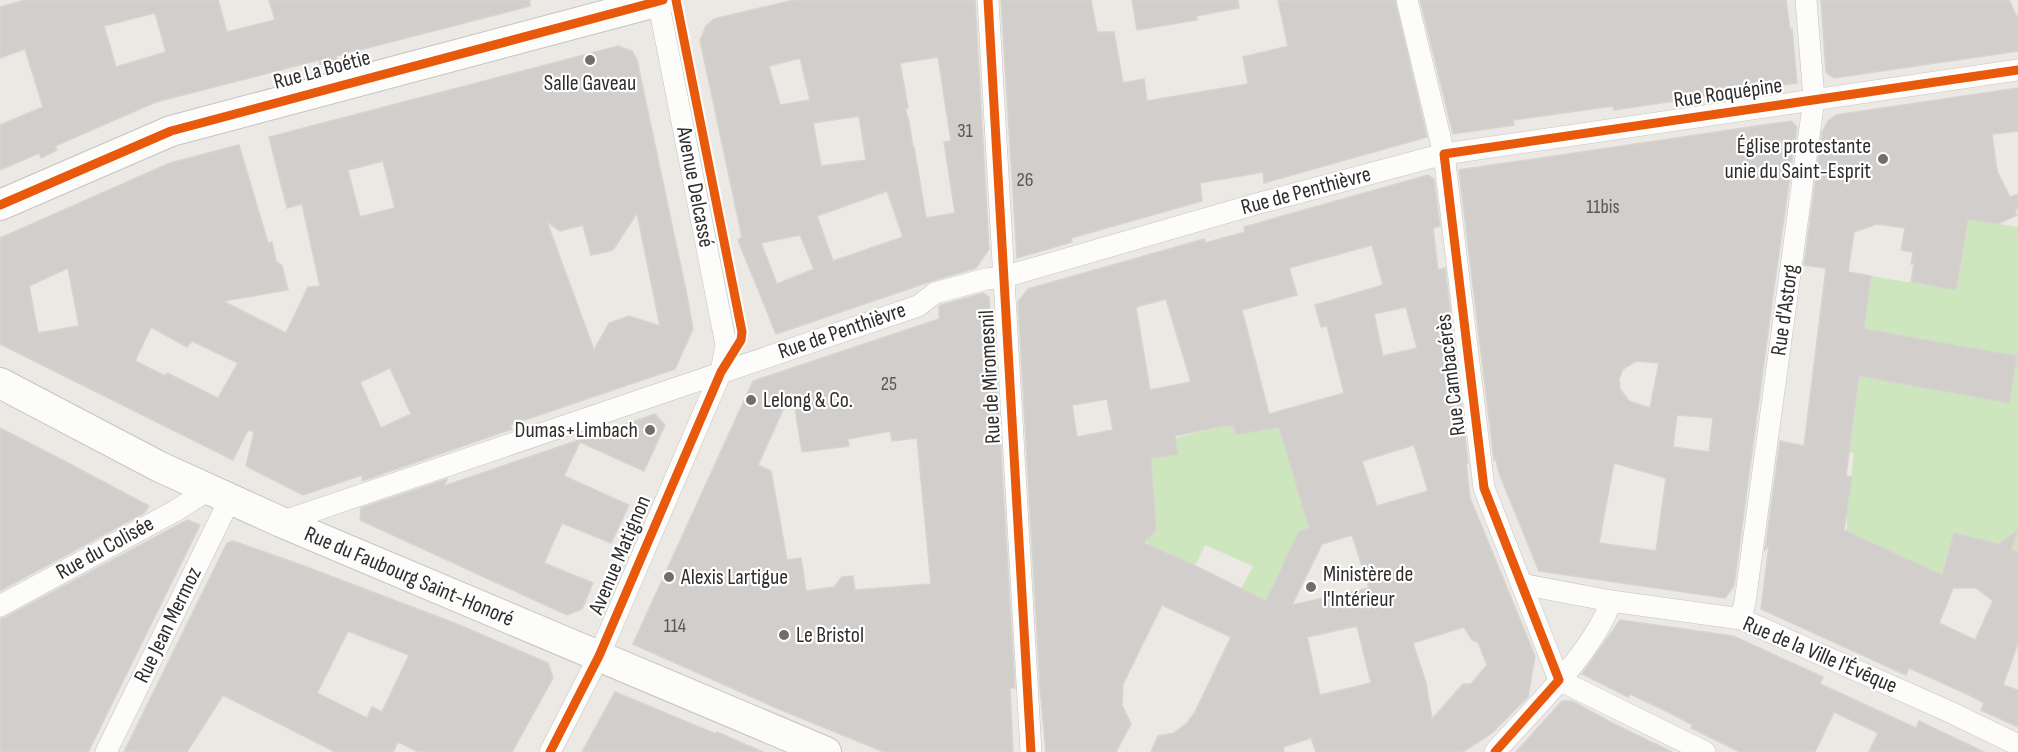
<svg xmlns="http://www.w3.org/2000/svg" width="2018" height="752" font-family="'Sofia Sans Condensed',sans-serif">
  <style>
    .green { fill: #cee6be }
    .building { fill: #d1cecb; stroke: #d7d4d0; stroke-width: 1.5; fill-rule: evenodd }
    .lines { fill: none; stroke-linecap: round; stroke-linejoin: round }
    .street-casing { stroke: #c5c4c5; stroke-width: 22 }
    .secondary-casing { stroke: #c5c4c5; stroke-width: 32 }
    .street { stroke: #fcfcfb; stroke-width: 21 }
    .secondary { stroke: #fcfcfb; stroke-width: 30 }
    .cycleway-casing { stroke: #fff; stroke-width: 13 }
    .cycleway { stroke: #e8590c; stroke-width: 9 }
    .poi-dot { fill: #706f6e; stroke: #fff; stroke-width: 2 }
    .labels { text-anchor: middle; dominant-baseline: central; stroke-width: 4.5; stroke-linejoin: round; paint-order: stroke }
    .number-label { font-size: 20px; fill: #585857 }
    .street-label { font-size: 22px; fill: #2e2e2e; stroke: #fff }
    .poi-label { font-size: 22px; fill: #2e2e2e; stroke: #fff; text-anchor: start }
  </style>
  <rect width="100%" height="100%" fill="#ece8e4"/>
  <!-- green -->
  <g class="green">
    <polygon points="1968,219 2018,227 2018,552 2011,550 2015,536 2009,536 2006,546 1954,533 1941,575 1847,531 1847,513 1854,453 1849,452 1871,276 1955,290"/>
    <polygon points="1277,418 1309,528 1299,532 1270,593 1267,608 1261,598 1241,589 1253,566 1205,545 1195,566 1148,552 1147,540 1156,530 1151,458 1177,454 1175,438 1215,428 1222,420 1223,427 1234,425 1236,435 1266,430"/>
  </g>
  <!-- building -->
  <g class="building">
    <path d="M25 0H218L227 32 275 20 269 0H530V6L336 56 337 59 320 64 319 60 156 102 55 146 57 150 41 158 39 153 0 170V125L43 107 25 49 0 58V7ZM155 13 166 52 116 67 104 26Z"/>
    <path d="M794 0H975L989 249 976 268 932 281 776 334 738 240 742 237 700 40 706 26 714 19ZM938 57 951 141 944 142 955 213 926 218 914 147H913L909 122 905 108H908L900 63ZM800 58 810 100 780 105 769 66ZM859 116 866 160 821 166 813 123ZM887 191 903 237 833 261 817 216ZM800 235 814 269 777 284 761 243Z"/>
    <polygon points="1001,0 1091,0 1097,32 1114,32 1123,83 1144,79 1147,101 1248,84 1243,57 1288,46 1278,0 1395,0 1427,137 1264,183 1263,172 1200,183 1202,201 1071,238 1072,242 1017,258"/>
    <polygon points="1132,0 1238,0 1239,8 1196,16 1197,20 1137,30"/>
    <polygon points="1420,0 1786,0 1790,30 1792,29 1797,83 1614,110 1613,106 1513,120 1514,125 1453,134"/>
    <polygon points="1821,0 2009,0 2018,19 2018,51 1834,78 1826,72"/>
    <path d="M618 46 632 51 637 60 686 291 693 329 675 369 510 425 512 429 362 481V475L303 495 246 466 254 432 248 430 233 460 0 344V238L170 163 239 145 268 243 272 242 276 261 282 266 288 290 223 301 286 333 308 287 320 286 302 204 287 208 269 137ZM383 161 395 208 360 217 348 170ZM637 213 660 326 629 316 609 323 594 350 547 222 560 231 583 225 591 255 613 250ZM68 268 79 326 38 333 29 286ZM151 327 187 347 192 341 238 363 218 398 167 373 165 376 135 361ZM390 368 411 414 381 428 360 382Z"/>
    <path d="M2018 88V131L1992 134 1997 171 2010 197 2018 194V208L2015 211 2017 215 1998 224 1968 219 1956 290 1911 282 1914 264H1911L1913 252 1901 250 1905 228 1877 224 1854 232 1848 272 1871 276 1864 329 2017 356 2009 403 1859 376 1846 476 1852 477 1844 530 1942 575 1954 533 1999 544 2018 530 2011 550 2018 552V643L2003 685 2018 690V727L1981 710 1984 703 1969 695 1909 668 1906 675 1761 609 1769 545 1765 550 1780 441 1804 446 1826 268 1804 265 1822 132 1828 121 1836 115ZM1953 588H1976L1993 601 1975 640 1939 623Z"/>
    <path d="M1791 121 1797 127 1774 288 1734 586 1725 598 1539 571 1499 473 1496 460H1494L1459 170ZM1636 361 1659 363 1650 408 1629 401 1620 389 1619 379 1623 369ZM1677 415 1713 418 1709 452 1673 447ZM1614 463 1666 478 1656 551 1599 543Z"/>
    <path d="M1428 175 1434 179 1440 226 1433 228 1438 270 1445 268 1468 463H1466L1470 498 1535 656 1528 697 1492 733 1463 752H1316L1311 738 1283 747 1284 752H1151L1158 736 1174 733 1187 723 1195 712 1231 637 1162 605 1123 684 1122 705 1131 724 1116 752H1046L1040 687 1018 302 1028 289 1204 239 1205 243 1245 232 1244 227ZM1372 245 1383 285 1315 305 1321 327 1327 326 1344 393 1269 414 1242 310 1297 295 1289 268ZM1166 299 1191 382 1150 390 1136 307ZM1406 307 1417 348 1383 356 1374 314ZM1107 399 1113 430 1077 437 1072 405ZM1222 426H1234L1236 435 1279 427 1309 528 1299 531 1266 601 1196 566 1144 543 1156 530 1151 458 1178 454 1175 436ZM1414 445 1428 491 1377 506 1362 461ZM1352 535 1369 588 1292 605 1322 544ZM1357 626 1371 683 1320 695 1307 637ZM1464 627 1472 640 1478 642 1487 665 1471 684H1463L1432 719 1426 683 1413 643Z"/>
    <path d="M983 293 989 297 992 338 994 335 1015 688H1010L1013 752H884L781 710 633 644 753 381 939 319V306L941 305ZM792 390 802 452 849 446 848 439 890 431 892 441 917 438 931 584 855 590 853 576 842 577 834 587 806 591 801 558 787 560 771 471 758 465Z"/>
    <polygon points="655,414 665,425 644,471 580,442 564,476 629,505 611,543 562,523 544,563 593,583 582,609 567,615 360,520 361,508 447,479 444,486"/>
    <polygon points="0,428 68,463 149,506 144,513 0,591"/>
    <polygon points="187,520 200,525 88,752 0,752 0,619 6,617"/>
    <path d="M233 541 304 566 457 624 548 663 553 678 512 752H419L398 742 393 752H335L223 695 187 752H124L227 543ZM348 631 409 655 382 712 372 707 367 718 317 693Z"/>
    <polygon points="1620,620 1733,636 1823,677 1820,684 1916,728 1919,721 1984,752 1869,752 1878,733 1834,712 1815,752 1740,752 1691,728 1693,725 1664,710 1630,694 1628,697 1582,674"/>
    <polygon points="615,692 716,734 717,732 763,752 582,752"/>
    <polygon points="1562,701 1572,701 1614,724 1672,752 1516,752"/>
  </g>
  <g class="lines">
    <!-- street casing -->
    <g class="street-casing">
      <g id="street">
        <polyline points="988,0 1031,752"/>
        <polyline points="1407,0 1444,154 1484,488 1559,680"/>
        <polyline points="281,522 918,306 935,293 986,279 1004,277 1256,204 1444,154 2018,70"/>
        <polyline points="1521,584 1611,601 1741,619 1950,712 2018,745"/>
        <polyline points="0,606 175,511 210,489"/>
        <polyline points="1741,619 1745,602 1814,99 1806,0"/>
        <polyline points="1559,680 1705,752"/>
        <polyline points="106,752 230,499"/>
        <polyline points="550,752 599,656 721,372 726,345 658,0"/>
        <path d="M1495 752C1531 711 1594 652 1611 601"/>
      </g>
    </g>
    <!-- secondary casing -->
    <g class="secondary-casing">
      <g id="secondary">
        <polyline points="0,205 171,131 663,0"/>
        <path id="s1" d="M0 383 160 467 281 522 826 752"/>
      </g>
    </g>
    <!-- street -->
    <use href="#street" class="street"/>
    <!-- secondary -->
    <use href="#secondary" class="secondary"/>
    <!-- cycleway casing -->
    <g class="cycleway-casing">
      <g id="cycleway">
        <polyline points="988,0 1031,752"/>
        <polyline points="0,205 171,131 663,0"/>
        <polyline points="550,752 599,656 721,372 741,340 742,332 676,0"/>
        <polyline points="1495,752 1559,680 1484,488 1444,154 2018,70"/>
      </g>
    </g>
    <!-- cycleway -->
    <use href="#cycleway" class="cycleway"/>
  </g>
  <!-- markers -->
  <g class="poi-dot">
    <circle cx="590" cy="60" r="6"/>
    <circle cx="1883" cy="159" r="6"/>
    <circle cx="751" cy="400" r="6"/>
    <circle cx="650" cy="430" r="6"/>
    <circle cx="669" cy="577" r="6"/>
    <circle cx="1311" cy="587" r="6"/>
    <circle cx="784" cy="635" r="6"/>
  </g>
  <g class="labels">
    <!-- number labels -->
    <g class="number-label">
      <text x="965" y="131">31</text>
      <text x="1025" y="180">26</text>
      <text x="1603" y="207">11bis</text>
      <text x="889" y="384">25</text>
      <text x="675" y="626">114</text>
    </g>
    <!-- street labels -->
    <g class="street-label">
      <text transform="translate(322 70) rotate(-15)">Rue La Boétie</text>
      <text transform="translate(1728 93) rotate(-8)">Rue Roquépine</text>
      <text transform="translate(695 187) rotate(79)">Avenue Delcassé</text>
      <text transform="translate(1306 191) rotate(-15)">Rue de Penthièvre</text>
      <text transform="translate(1785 310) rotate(-82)">Rue d'Astorg</text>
      <text transform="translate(842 331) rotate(-19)">Rue de Penthièvre</text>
      <text transform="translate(1451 375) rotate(-97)">Rue Cambacérès</text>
      <text transform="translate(990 377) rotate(-93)">Rue de Miromesnil</text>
      <text transform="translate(105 548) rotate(-29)">Rue du Colisée</text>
      <text transform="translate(620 555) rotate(-67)">Avenue Matignon</text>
      <text stroke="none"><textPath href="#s1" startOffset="453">Rue du Faubourg Saint-Honoré</textPath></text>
      <text transform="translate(168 625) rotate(-64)">Rue Jean Mermoz</text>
      <text transform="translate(1820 655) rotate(23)">Rue de la Ville l'Évêque</text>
    </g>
    <!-- poi labels -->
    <g class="poi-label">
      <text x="590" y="83" text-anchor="middle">Salle Gaveau</text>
      <text x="1871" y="146" text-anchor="end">Église protestante<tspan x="1871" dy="25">unie du Saint-Esprit</tspan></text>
      <text x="763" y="400">Lelong &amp; Co.</text>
      <text x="638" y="430" text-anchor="end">Dumas+Limbach</text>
      <text x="1323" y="574">Ministère de<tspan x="1323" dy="25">l'Intérieur</tspan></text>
      <text x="681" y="577">Alexis Lartigue</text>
      <text x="796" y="635">Le Bristol</text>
    </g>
  </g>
</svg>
